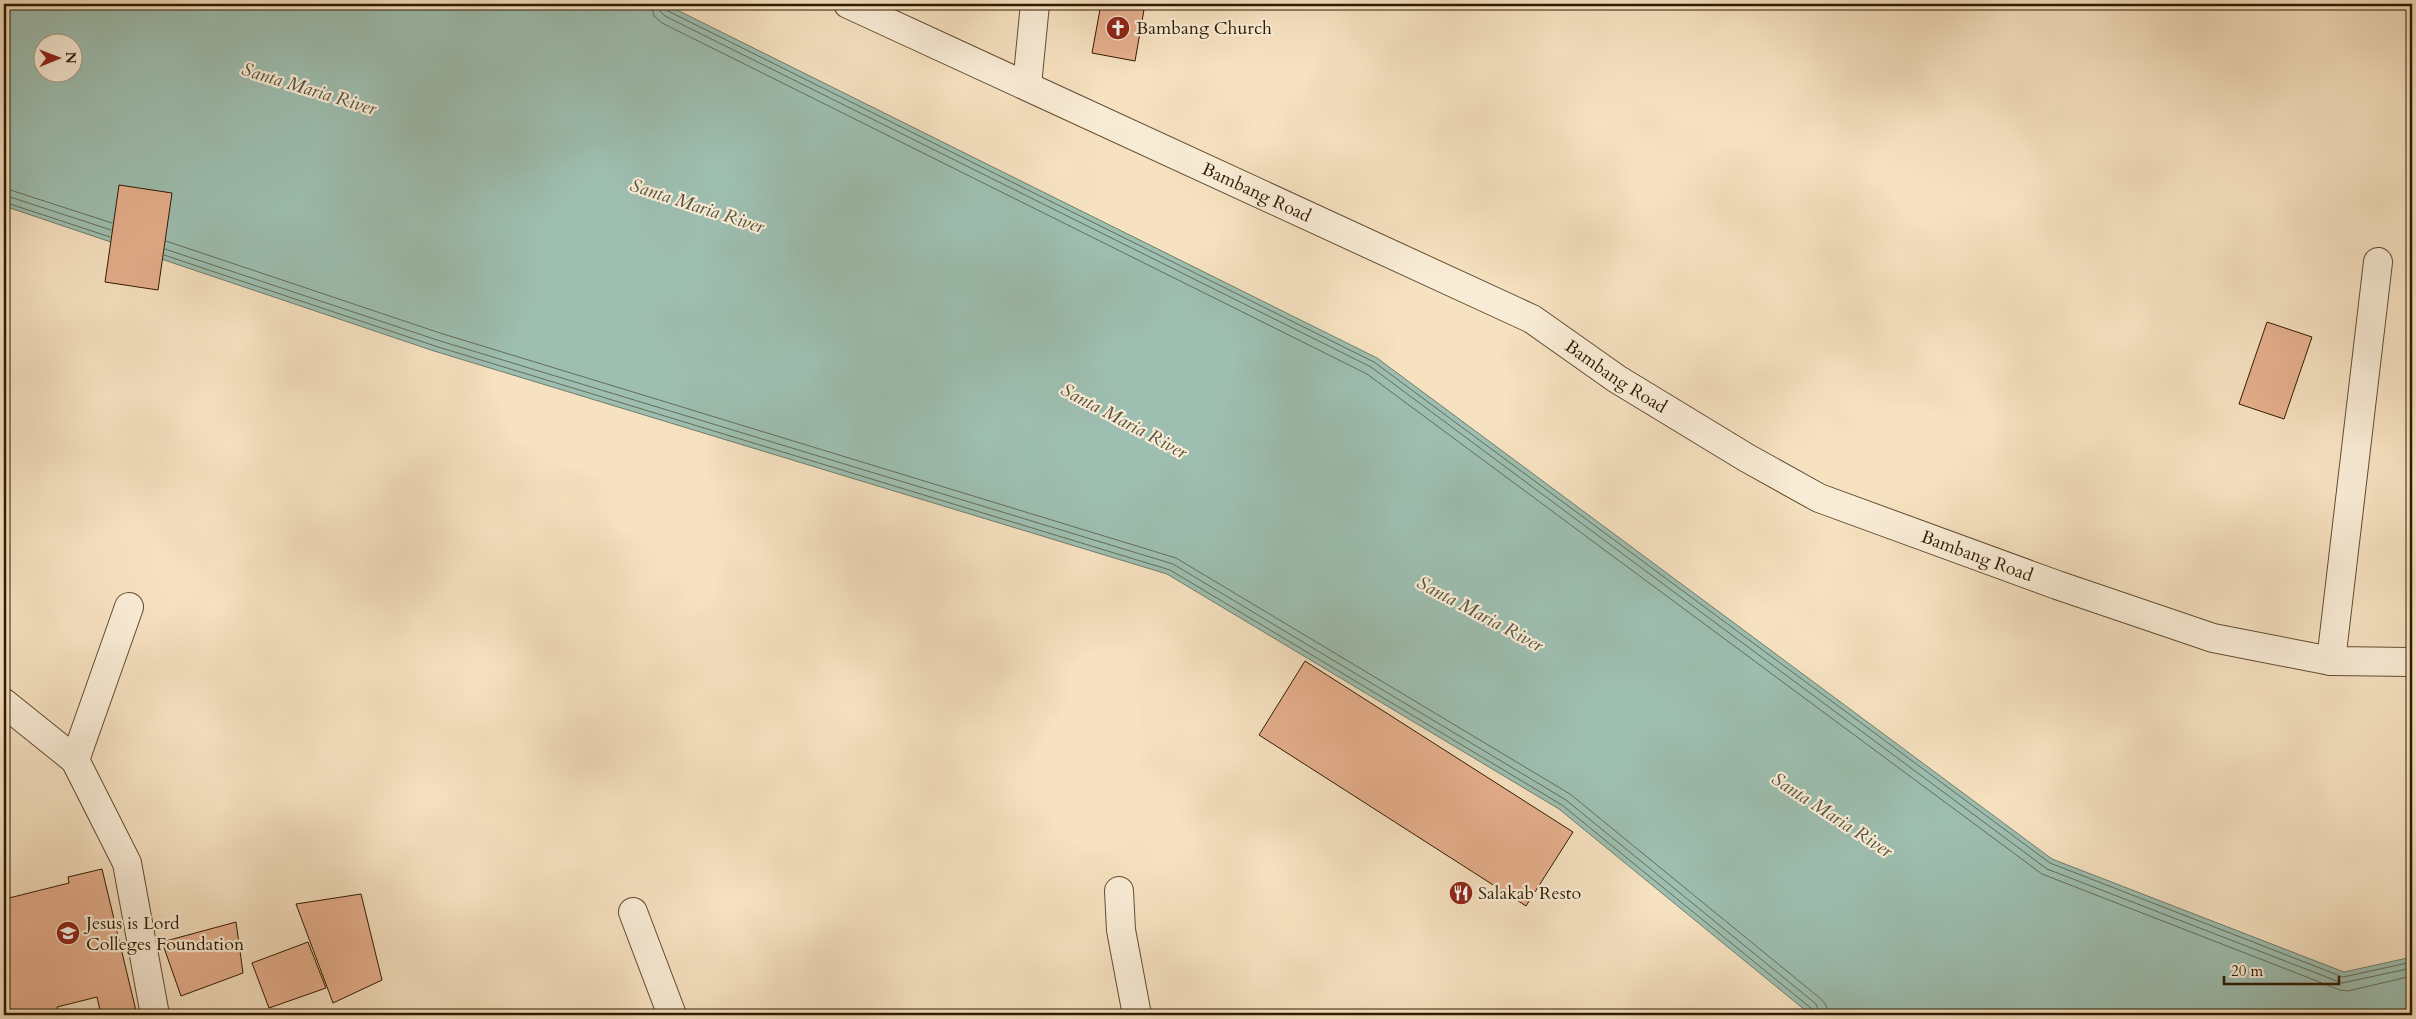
<svg xmlns="http://www.w3.org/2000/svg" width="2416" height="1019" font-family="Cardo,serif">
  <style>
    .water { fill: #9dbeb0; stroke: #717d6a; fill-rule: evenodd }
    .lines { fill: none; stroke-linecap: round; stroke-linejoin: round }
    .shore { stroke: #666c58; stroke-width: 1 }
    .building { fill: #e6af8d; stroke: #2f1b00 }
    .minor-casing { stroke: #614c30; stroke-width: 30 }
    .minor { stroke: #f9ecd6; stroke-width: 28 }
    .labels { text-anchor: middle; dominant-baseline: central; stroke-width: 4.5; stroke-linejoin: round; paint-order: stroke }
    .poi-label { font-size: 18px; fill: #2f1b00; stroke: #f9ecd6; text-anchor: start }
    .street-label { font-size: 18px; fill: #2f1b00; stroke: #f9ecd6 }
    .water-label { font-size: 19px; font-style: italic; fill: #56543e; stroke: #f9ecd6 }
  </style>
  <rect width="100%" height="100%" fill="#f6e1c0"/>
  <filter id="stains"><feTurbulence type="fractalNoise" baseFrequency=".004" numOctaves="4"/><feColorMatrix values="0 0 0 0 .2 0 0 0 0 .09 0 0 0 0 .02 0 0 0 .5 -.17"/></filter>
  <radialGradient id="worn" r=".72"><stop offset=".6" stop-color="#630" stop-opacity="0"/><stop offset="1" stop-color="#630" stop-opacity=".3"/></radialGradient>
  <!-- water -->
  <path class="water" d="M4 4H665L1377 358 2052 859 2344 972 2412 957V1015H1811L1559 809 1167 574 434 351 4 206ZM42 42H72V72H42Z"/>
  <g class="lines">
    <!-- shore -->
    <g class="shore">
      <polyline points="651,4 654,16 662,23 1367,374 2042,874 2340,990 2348,991 2412,976"/>
      <polyline points="658,4 660,11 665,16 1371,367 2047,869 2342,983 2412,968"/>
      <polyline points="665,4 668,11 1374,362 2050,863 2343,977 2412,962"/>
      <polyline points="4,188 112,223"/>
      <polyline points="4,195 111,230"/>
      <polyline points="4,202 110,237"/>
      <polyline points="166,241 440,333 1176,558 1570,794 1821,999 1826,1005 1828,1015"/>
      <polyline points="165,249 437,340 1173,564 1566,800 1816,1004 1820,1015"/>
      <polyline points="164,255 435,346 1170,570 1562,805 1812,1009 1814,1015"/>
    </g>
  </g>
  <!-- building -->
  <g class="building">
    <polygon points="1101,4 1145,4 1135,61 1092,53"/>
    <polygon points="119,185 172,193 158,290 105,282"/>
    <polygon points="2267,322 2312,337 2284,419 2239,404"/>
    <polygon points="1305,661 1573,832 1526,906 1259,735"/>
    <polygon points="102,869 137,1015 101,1015 97,997 57,1007 59,1015 4,1015 4,894 5,899 69,883 68,877"/>
    <polygon points="361,894 382,980 333,1003 296,904"/>
    <polygon points="236,922 243,973 181,996 162,942"/>
    <polygon points="308,942 326,988 269,1008 252,963"/>
  </g>
  <g class="lines">
    <!-- minor casing -->
    <g class="minor-casing">
      <g id="minor">
        <path id="s1" d="M848 4 1532 319 1617 379 1747 458 1819 498 2057 585 2213 638 2331 661 2412 662"/>
        <polyline points="1027,85 1035,4"/>
        <polyline points="129,607 75,760 127,863 155,1015"/>
        <polyline points="2331,661 2378,262"/>
        <polyline points="4,703 75,760"/>
        <polyline points="1119,891 1121,930 1137,1015"/>
        <polyline points="633,912 672,1015"/>
      </g>
    </g>
    <!-- minor -->
    <use href="#minor" class="minor"/>
  </g>
  <!-- icons -->
  <defs>
    <g id="church-disc" transform="scale(1.25)"><circle r="9.5" fill="#8f2418" stroke="#f9ecd6"/><path d="M-1.2-6h2.4v3.5h3.3v2.4h-3.3V6h-2.4V-.1h-3.3v-2.4h3.3Z" fill="#fff"/></g>
    <g id="restaurant-disc" transform="scale(1.25)"><circle r="9.5" fill="#8f2418" stroke="#f9ecd6"/><path d="M-5-6h1v4h1v-4h1v4h1v-4h1v5L-1.5 .5V6h-2V.5L-5-1ZM5-6V6H3V1.5H1.5Q1.5-4 5-6Z" fill="#fff"/></g>
    <g id="university-disc" transform="scale(1.25)"><circle r="9.5" fill="#8f2418" stroke="#f9ecd6"/><path d="M0-5L7-2L0 1L-7-2ZM-4 1L0 2.5L4 1V4Q0 6-4 4Z" fill="#fff"/></g>
  </defs>
  <g fill-rule="evenodd">
    <use href="#church-disc" x="1118" y="28"/>
    <use href="#restaurant-disc" x="1461" y="893"/>
    <use href="#university-disc" x="68" y="933"/>
  </g>
  <g class="labels">
    <!-- poi labels -->
    <g class="poi-label">
      <text x="1136" y="28">Bambang Church</text>
      <text x="1478" y="893">Salakab Resto</text>
      <text x="86" y="923">Jesus is Lord<tspan x="86" dy="21">Colleges Foundation</tspan></text>
    </g>
    <!-- street labels -->
    <g class="street-label">
      <text stroke="none"><textPath href="#s1" startOffset="450">Bambang Road</textPath></text>
      <text stroke="none"><textPath href="#s1" startOffset="855">Bambang Road</textPath></text>
      <text stroke="none"><textPath href="#s1" startOffset="1260">Bambang Road</textPath></text>
    </g>
    <!-- water labels -->
    <g class="water-label">
      <text transform="translate(309 89) rotate(17)">Santa Maria River</text>
      <text transform="translate(697 206) rotate(18)">Santa Maria River</text>
      <text transform="translate(1124 421) rotate(28)">Santa Maria River</text>
      <text transform="translate(1480 614) rotate(28)">Santa Maria River</text>
      <text transform="translate(1832 815) rotate(33)">Santa Maria River</text>
    </g>
  </g>
  <!-- margin -->
  <rect width="2416" height="1019" fill="none" stroke="#f6e1c0" stroke-width="20"/>
  <rect x="5" y="5" width="2406" height="1009" fill="none" stroke="#2f1b00" stroke-width="2.5"/>
  <rect x="10" y="10" width="2396" height="999" fill="none" stroke="#2f1b00"/>
  <!-- north arrow -->
  <g transform="translate(58 58) rotate(89)"><circle r="24" fill="#f9ecd6" stroke="#a89880"/>
  <path d="M0-4L9 19L0 12L-9 19Z" fill="#8f2418"/>
  <text y="-8" font-size="14" font-weight="bold" text-anchor="middle" fill="#2f1b00">N</text>
  </g>
  <!-- scale -->
  <path d="M2224 976v8h115v-8" fill="none" stroke="#2f1b00" stroke-width="2.5"/>
  <text x="2231" y="976" font-size="15" fill="#2f1b00" stroke="#f9ecd6" stroke-width="4" paint-order="stroke">20 m</text>
  <rect width="100%" height="100%" filter="url(#stains)"/>
  <rect width="100%" height="100%" fill="url(#worn)"/>
</svg>
